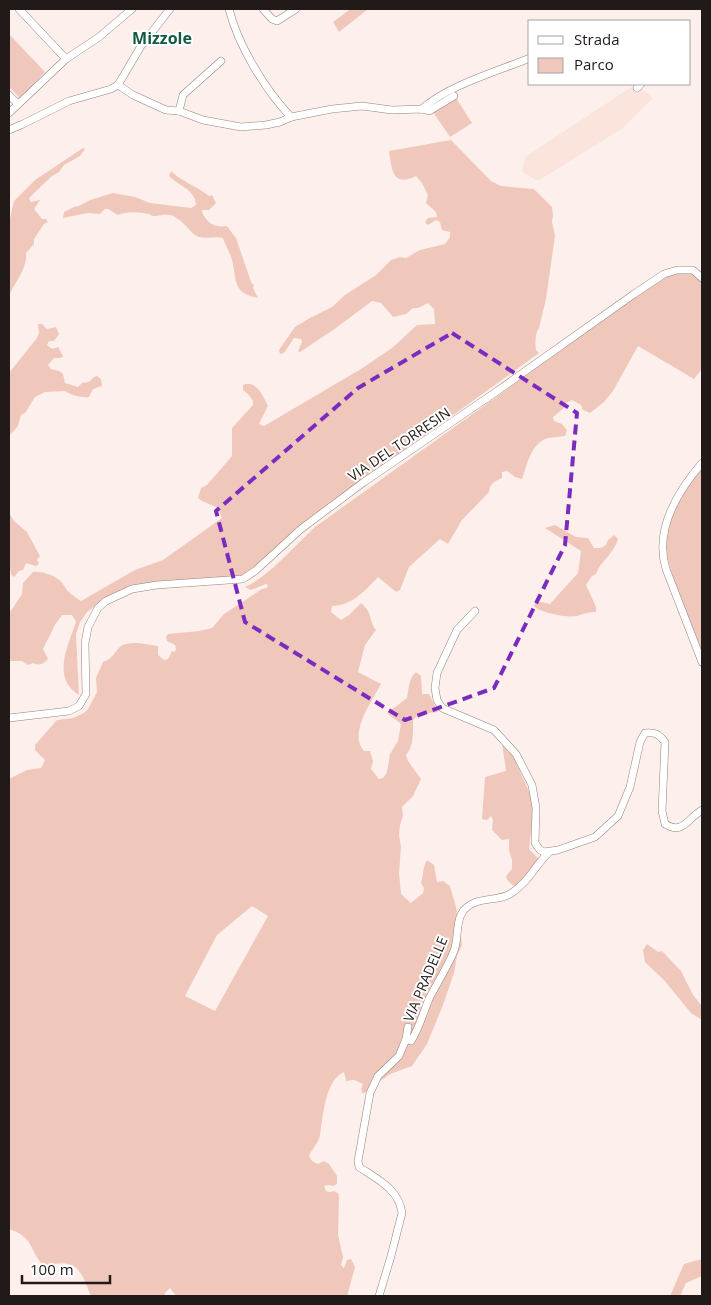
<svg xmlns="http://www.w3.org/2000/svg" width="711" height="1305" font-family="'Open Sans',sans-serif">
  <style>
    .built { fill: #fbe4dc }
    .green { fill: #efc8bb; fill-rule: evenodd }
    .lines { fill: none; stroke-linecap: round; stroke-linejoin: round }
    .minor-casing { stroke: #94827c; stroke-width: 8 }
    .minor { stroke: #fff; stroke-width: 7 }
    .marked { fill: none; stroke: #7b2cbf; stroke-width: 4; stroke-dasharray: 10 6; stroke-linejoin: round }
    .labels { text-anchor: middle; dominant-baseline: central; stroke-width: 4; stroke-linejoin: round; paint-order: stroke }
    .street-label { font-size: 14px; fill: #211a18; stroke: #fff }
    .quarter-label { font-size: 16px; font-weight: bold; fill: #125a41; stroke: #fff }
  </style>
  <rect width="100%" height="100%" fill="#fdf0ec"/>
  <!-- built -->
  <polygon class="built" points="636,84 653,98 623,128 538,181 522,172 525,157"/>
  <!-- green -->
  <g class="green">
    <polygon points="348,9 368,9 339,32 333,22 349,10"/>
    <polygon points="9,34 45,72 20,98 9,87"/>
    <polygon points="456,98 472,123 450,137 433,112"/>
    <path d="M451 140 491 181 501 186 534 189 552 207 553 215 552 222 555 236 546 299 539 328C535 333 535 343 536 350L539 353 305 522 257 568 238 580 220 584 136 590 98 604 87 612 80 622 76 634 79 695C51 678 68 646 76 622L72 615H62L55 625 43 649 48 659C44 664 39 666 33 663L28 665 22 661H9V613L13 608 22 594 23 583 33 572C42 571 58 576 63 584 66 588 67 591 71 594 74 596 77 598 81 601L135 570 163 560 222 518 218 508 202 501 198 498 201 488 207 485 232 456V428L253 405V401L249 395 243 390V385C256 379 263 396 268 406L259 424 264 426 361 369 392 348 417 325 435 324 434 309 428 303 418 308H413L406 314 393 317 381 303 372 301 336 328 300 352 298 351 302 342 301 339 294 338 284 353 280 354 279 350 295 327 308 319 332 307 345 295 376 275 391 260 400 257 406 258 420 250 445 244 450 237V232L442 230 440 222 436 220 428 225 425 222 428 218 437 217 436 212 426 203 428 195 422 183 416 176C392 188 392 169 389 151Z"/>
    <path d="M83 148 85 149 80 156 64 165 59 172 52 176 29 198 31 202 40 200 34 209 42 219H46L48 222 44 224 34 239V244L26 253C28 267 15 283 9 295V223L14 201 35 180Z"/>
    <path d="M171 171C182 182 197 186 209 196L212 195 216 203 209 210H202V212C207 223 214 228 227 226L236 238 251 282 254 285 253 288 258 298C232 293 237 280 232 260 230 252 225 245 223 238 215 236 206 239 199 237 191 234 186 224 178 219 171 213 164 215 156 216 152 217 152 215 149 214 139 212 126 211 118 215L108 209H105L100 214 88 213 63 218 64 212 74 207 79 206 90 200 113 193 135 197 150 203 191 208 196 205 195 199C189 187 178 185 169 176Z"/>
    <path d="M677 273H691L702 280V369L694 379 638 346 613 391 604 402 590 413 583 410 581 405 572 400 566 403 565 407 553 417 554 421 562 424 567 430 565 436C559 437 550 437 545 439 530 446 527 466 522 479L515 477 507 471 502 472V478C495 481 490 483 489 492L462 520 448 544 440 539 409 567 400 590 396 592 378 577C365 591 351 606 332 606L331 612 341 620 349 615 361 603C374 614 368 620 376 630L365 645 358 672 381 684C372 701 348 734 364 751H370L373 761 371 769 379 779 383 778 387 772 390 754 398 741 401 724 387 713 407 698C409 688 408 680 416 672L421 676 422 694H429L438 712 419 714 413 720C413 731 414 747 406 755 408 764 416 771 421 779L413 796 402 807 403 816 400 825 399 835 401 847 399 873 401 894 411 903 423 893 424 888 421 883C424 874 422 868 427 860L434 865 437 882 443 881 450 886 456 907 462 945 457 956 454 973 443 1005 427 1044 412 1066 390 1074 363 1094 361 1089 363 1084 354 1080 346 1081 344 1072C325 1080 323 1117 320 1135 319 1142 312 1149 309 1156L312 1161 318 1164 324 1161 329 1164 337 1176V1184L333 1186 329 1185 324 1186 326 1191 330 1192 334 1191 338 1193 339 1197 338 1235 343 1257 341 1265 344 1268 347 1260 351 1259 355 1267 347 1296H176L170 1288 165 1293 164 1296H91C86 1286 82 1266 68 1264 61 1262 51 1265 43 1265 29 1250 34 1237 9 1229V779L27 770 41 768 45 760 35 750V745L57 720 73 718 84 713 88 709 97 692 96 678 103 662C114 658 114 652 121 646 130 640 149 645 158 646V655L164 660 168 659 172 651 175 652 176 649 175 645 167 641 166 637 168 634 199 631 212 628 224 614 262 589 267 588 268 585 266 584 251 590 245 587C271 575 293 547 315 527L651 286 664 278ZM252 906 268 916 215 1011 185 996 217 935Z"/>
    <path d="M38 324H42L47 329 56 327 59 334 54 341H49L47 345 52 349 58 347 63 356 61 358H54L48 365 51 369 59 371 63 374 65 383 78 387 82 383 89 382 94 377 97 376 101 379 102 386 93 389 89 397C82 398 70 395 65 391L45 392 35 397 25 413 21 415 18 426 9 436V373L37 338 39 333Z"/>
    <path d="M702 465V651C692 624 661 560 666 534 671 508 687 485 702 465Z"/>
    <polygon points="9,513 14,521 27,532 40,556 37,560 39,564 36,566 26,563 23,570 19,571 14,577 11,574 9,563"/>
    <path d="M555 525 576 537 588 538 594 548H601L606 545 608 540 614 535 618 539C614 554 601 560 596 574L592 576 586 585 596 607V612C589 612 583 614 577 616 568 618 540 613 534 606L536 601 550 604 578 573 581 551 545 528Z"/>
    <polygon points="502,743 514,758 534,803 529,849 539,859 533,870 515,887 507,880 506,876 512,869 512,860 509,850 509,839 502,840 492,830 493,820 491,816 487,820 482,819 485,777 506,771"/>
    <polygon points="647,944 658,952 662,951 681,971 693,995 702,1006 702,1020 691,1013 664,980 645,962 643,950"/>
    <polygon points="702,1259 702,1276 686,1283 680,1296 670,1296 684,1264"/>
  </g>
  <g class="lines">
    <!-- minor casing -->
    <g class="minor-casing">
      <g id="minor">
        <polyline points="19,9 66,59"/>
        <path d="M229 9C238 45 265 90 291 117"/>
        <polyline points="263,9 272,19 277,21 296,9"/>
        <polyline points="118,85 133,95 166,110 179,111 203,120 241,127 266,125 280,122 291,117 332,109 362,106 392,110 422,109 429,111 454,96"/>
        <polyline points="637,88 641,84"/>
        <polyline points="9,95 18,104"/>
        <path d="M422 109C446 86 498 71 530 58"/>
        <polyline points="179,111 183,95 221,61"/>
        <polyline points="9,113 66,59 99,37 132,9"/>
        <polyline points="9,130 23,124 69,101 111,89 118,85 141,46 170,9"/>
        <path d="M702 463C677 492 654 530 666 569L702 662"/>
        <path d="M475 611 457 630 443 660 437 673 435 688 437 700 442 708 494 730 516 754 532 785 536 808 535 843 540 850 544 852 558 850 595 837 618 816 630 787 640 742 645 733C655 732 659 734 665 742L662 811 665 824C683 835 687 819 702 810"/>
        <polyline points="9,718 69,711 79,706 86,694 85,643 88,627 98,608 106,601 132,589 157,585 243,579 255,571 301,529 364,482 493,394 634,294 664,274 677,270 693,270 702,278"/>
        <path d="M408 1027 406 1039 411 1041C419 1029 423 1013 429 999 437 983 447 968 454 951 459 939 455 921 464 910 476 896 496 902 510 894 527 884 535 866 549 852"/>
        <path d="M379 1296 391 1256 402 1213C399 1189 377 1179 359 1167L358 1161 370 1093 378 1076 399 1056 406 1039"/>
      </g>
    </g>
    <!-- minor -->
    <use href="#minor" class="minor"/>
  </g>
  <!-- marked area -->
  <path class="marked" d="M452 333 577 413 565 545 494 688 405 720 245 622 216 511 358 388Z"/>
  <g class="labels">
    <!-- street labels -->
    <g class="street-label">
      <text transform="translate(399 444) rotate(-34)">VIA DEL TORRESIN</text>
      <text transform="translate(425 979) rotate(-67)">VIA PRADELLE</text>
    </g>
    <!-- quarter labels -->
    <g class="quarter-label">
      <text x="162" y="38">Mizzole</text>
    </g>
  </g>
  <!-- border -->
  <rect width="711" height="1305" fill="none" stroke="#211a18" stroke-width="20"/>
  <!-- legend -->
  <rect x="528" y="20" width="162" height="65" fill="#ffffff" stroke="#a6a3a3"/>
  <rect x="538" y="36" width="25" height="8" fill="#ffffff" stroke="#a6a3a3"/>
  <text x="574" y="45" font-size="15" fill="#211a18">Strada</text>
  <rect x="538" y="58" width="25" height="15" fill="#efc8bb" stroke="#a6a3a3"/>
  <text x="574" y="70" font-size="15" fill="#211a18">Parco</text>
  <!-- scale -->
  <path d="M22 1275v8h88v-8" fill="none" stroke="#211a18" stroke-width="2.5"/>
  <text x="30" y="1275" font-size="15" fill="#211a18" stroke="#ffffff" stroke-width="4" paint-order="stroke">100 m</text>
</svg>
